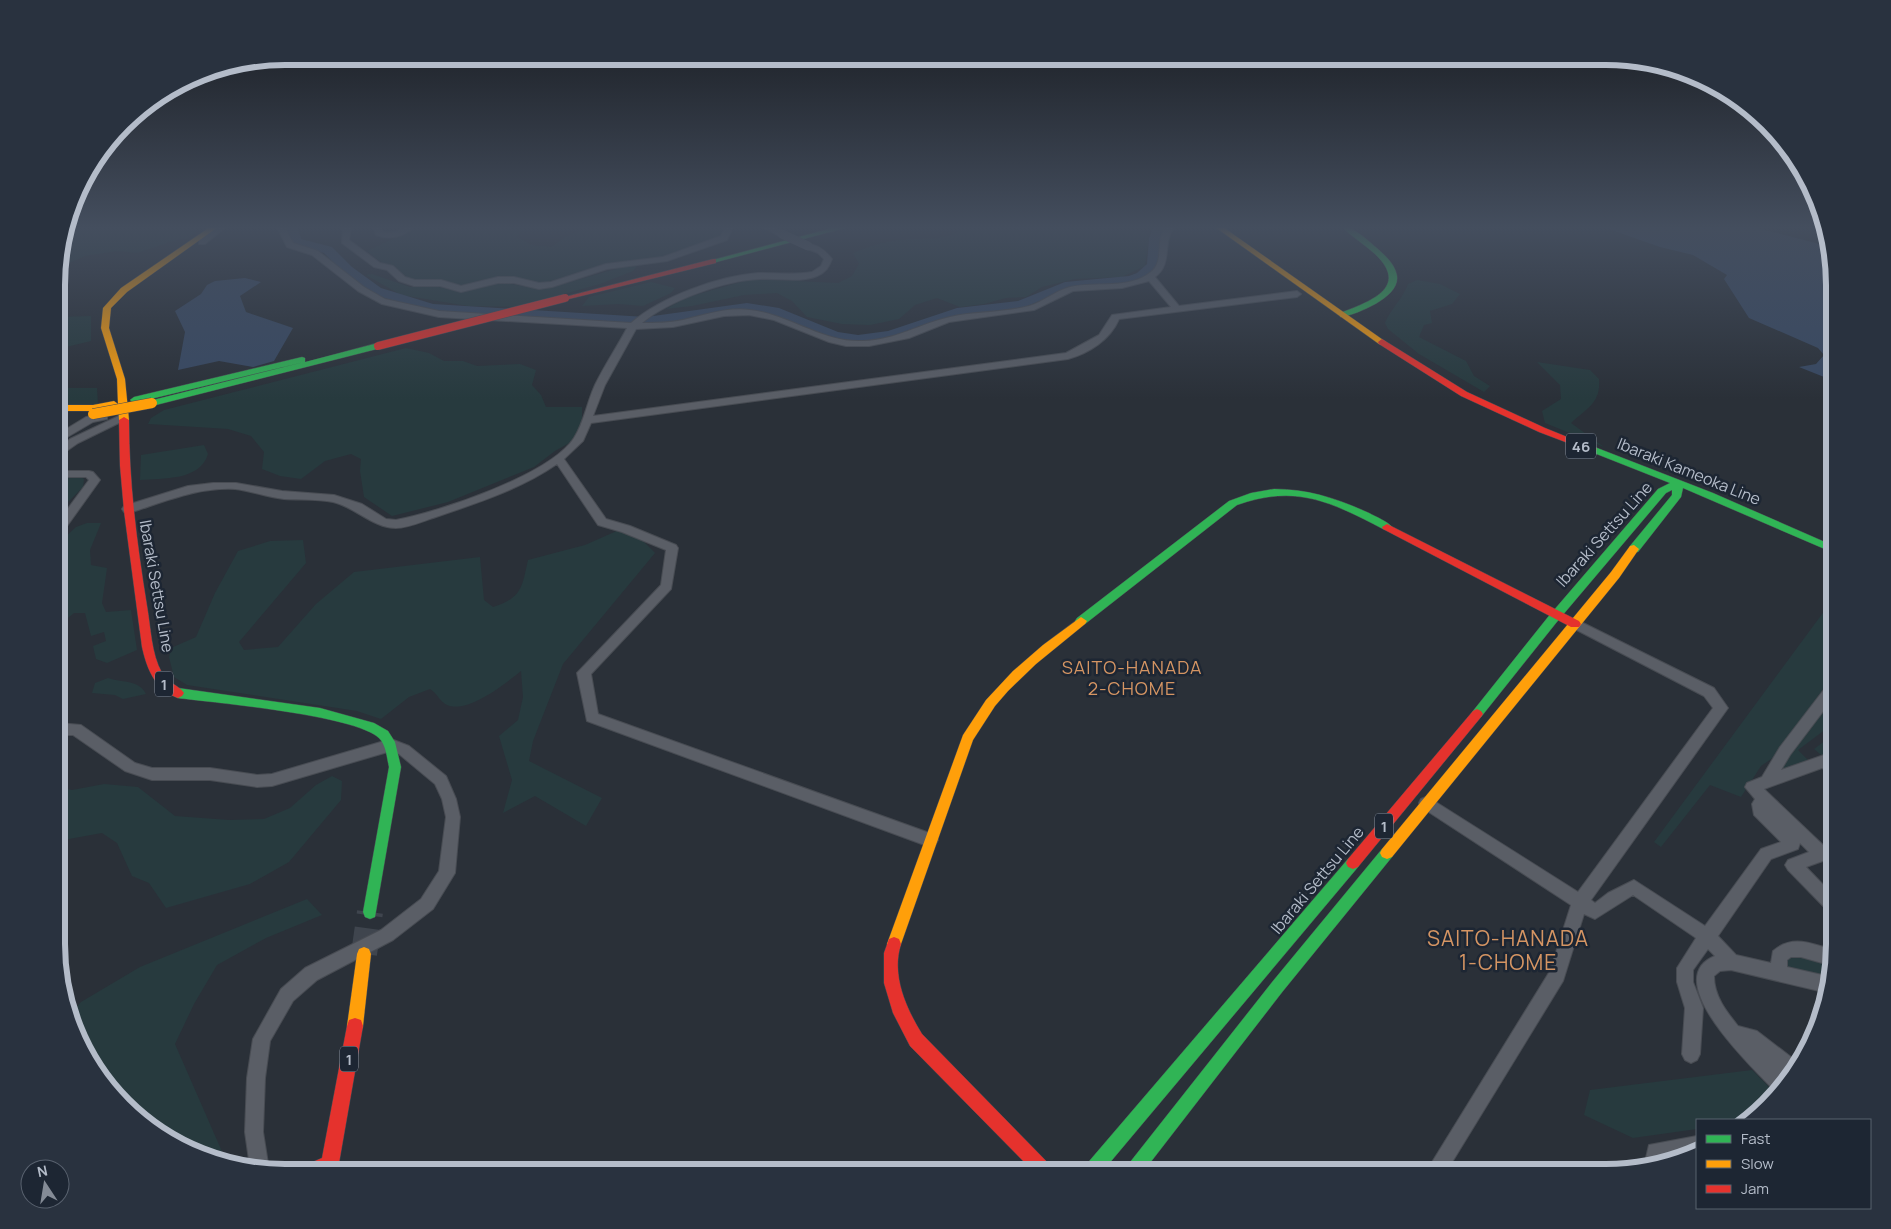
<svg xmlns="http://www.w3.org/2000/svg" width="1891" height="1229" font-family="Manrope,sans-serif">
  <style>
    .green { fill: #273a3e }
    .water { fill: #384963 }
    .lines { fill: none; stroke-linecap: round; stroke-linejoin: round }
    .river { fill: #384963; fill-rule: evenodd }
    .primary-tunnel { stroke: #3f454e; stroke-width: 26; stroke-dasharray: 26 13; stroke-linecap: butt }
    .street-casing { stroke: #484c53; stroke-width: 2 }
    .fast-casing { stroke: #484c53; stroke-width: 1 }
    .slow-casing { stroke: #484c53; stroke-width: 1 }
    .jam-casing { stroke: #484c53; stroke-width: 1 }
    .street { fill: #5a5e66; fill-rule: evenodd }
    .fast { fill: #30b455; fill-rule: evenodd }
    .slow { fill: #ff9f0a; fill-rule: evenodd }
    .jam { fill: #e5322d; fill-rule: evenodd }
    .street-bridge-casing { stroke: #484c53; stroke-width: 9; stroke-linecap: butt }
    .slow-bridge-casing { stroke: #484c55; stroke-width: 11; stroke-linecap: butt }
    .jam-bridge-casing { stroke: #484c55; stroke-width: 9; stroke-linecap: butt }
    .street-bridge { stroke: #5a5e66; stroke-width: 9 }
    .slow-bridge { stroke: #ff9f0a; stroke-width: 10 }
    .jam-bridge { stroke: #e5322d; stroke-width: 8 }
    .labels { text-anchor: middle; dominant-baseline: central; stroke-width: 5; stroke-linejoin: round; paint-order: stroke }
    .shield { fill: #1d2633; stroke: #878f9c; stroke-width: 1 }
    .shield-label { font-size: 15px; font-weight: bold; fill: #b4bcc9 }
    .street-label { font-size: 16px; fill: #b4bcc9; stroke: #1d2633 }
    .neighbourhood-label { font-size: 18px; letter-spacing: 1px; fill: #d59563; stroke: #1d2633 }
    .near-neighbourhood-label { font-size: 21px; letter-spacing: 1px; fill: #d59563; stroke: #1d2633 }
    .rim { fill: none; stroke: #b4bcc9; stroke-width: 6 }
  </style>
  <rect width="100%" height="100%" fill="#2a3038"/>
  <!-- green -->
  <g class="green">
    <polygon points="67,227 200,227 188,239 176,240 137,253 117,251 85,256 58,268 58,255"/>
    <polygon points="418,227 524,227 517,237 532,245 552,247 565,237 588,227 725,227 721,237 652,261 609,263 541,284 525,279 485,279 460,286 417,281 407,277 394,266 382,263 367,251"/>
    <path d="M966 227H1110L1109 229 1150 232 1145 266 1122 277 1075 279 1042 287 1026 297 1006 298 984 304 960 307 937 298 915 305 899 319 870 325 842 324 807 317 792 301 777 293 744 295 692 306 666 309 685 298 751 279 838 283 852 276 859 264 853 253C868 247 882 242 898 240 924 237 944 243 966 227Z"/>
    <polygon points="637,266 633,271 600,284 517,307 468,306 401,295 366,275 372,274 410,287 439,287 459,292 490,284 507,283 537,289 549,288 623,267"/>
    <path d="M1417 280 1440 284 1460 294 1452 304 1430 311 1432 323 1424 325 1419 337 1466 361 1474 376 1490 386 1484 392 1419 354 1388 329 1385 323C1391 308 1403 299 1408 284Z"/>
    <polygon points="651,282 675,288 671,293 643,306 619,304 582,306 589,297"/>
    <polygon points="91,316 91,341 66,347 58,357 58,317"/>
    <polygon points="406,348 429,353 444,361 463,361 477,366 520,364 536,370 532,385 541,395 546,407 582,407 582,429 571,442 555,451 534,467 448,502 392,516 364,497 360,471 361,459 351,454 325,461 301,479 280,476 262,469 264,452 251,436 228,429 148,424 151,418 164,410"/>
    <path d="M1537 362 1590 370 1599 379C1601 403 1587 408 1571 423L1604 447 1545 423 1542 411 1561 399 1560 385Z"/>
    <polygon points="58,365 66,388 97,388 98,404 58,406"/>
    <path d="M204 445 208 454C200 481 163 478 140 480L141 455Z"/>
    <polygon points="79,476 84,479 83,487 61,509 66,511 58,520 58,477"/>
    <polygon points="87,523 101,523 90,550 91,565 107,568 102,603 106,612 131,610 137,650 107,663 96,659 93,646 106,641 104,632 91,636 85,613 74,613 58,626 58,544 76,527"/>
    <path d="M628 526 655 553 563 664 533 741 529 761 602 798 586 826 535 796 503 813 512 780 499 736 518 720 523 697 521 671C506 683 468 714 447 705 440 702 437 693 430 689L409 697 381 719 357 711 187 685 174 677 169 657 171 648 196 637 215 593 238 551 270 541 303 540 306 563 239 642 244 650 278 647 316 604 354 572 480 557 484 600 493 607C522 598 522 587 528 560L585 545Z"/>
    <path d="M1826 560 1834 564V674L1774 757 1761 766 1741 797 1710 785 1661 847 1654 842 1825 610C1835 588 1833 582 1826 560Z"/>
    <path d="M108 678C121 683 139 679 146 694L123 699 115 695 92 693 95 683Z"/>
    <polygon points="1834,693 1834,723 1798,750 1809,761 1778,773 1776,771"/>
    <polygon points="1834,734 1834,739 1826,745 1834,740 1834,761 1825,758 1814,749"/>
    <polygon points="332,776 342,781 341,800 289,862 250,884 166,908 149,883 132,876 117,843 102,833 58,841 58,787 72,790 104,784 138,787 175,816 229,820 264,819 290,808 316,785"/>
    <polygon points="307,899 322,915 266,938 217,965 194,1004 175,1044 227,1163 212,1161 158,1134 87,1059 71,1013 81,1002 140,967"/>
    <polygon points="1804,954 1834,962 1830,978 1791,970 1783,962 1786,957"/>
    <polygon points="1752,1070 1774,1092 1744,1120 1697,1120 1697,1129 1633,1138 1584,1115 1590,1090"/>
  </g>
  <!-- water -->
  <g class="water">
    <polygon points="1603,227 1754,227 1827,246 1834,270 1834,381 1799,367 1816,364 1824,355 1818,348 1749,318 1724,279 1727,275 1693,255 1660,247"/>
    <polygon points="245,278 261,282 240,296 246,312 293,328 274,361 253,367 219,361 178,370 185,332 175,311 201,294 207,285 215,281"/>
  </g>
  <g class="lines">
    <!-- river -->
    <path class="river" d="M286 227H298L301 239 332 247 352 267 381 288 433 304 646 317 747 303 779 308 838 332 858 335 888 331 957 308 1018 301 1065 282 1129 276 1137 273 1147 264 1149 238 1153 227H1165C1153 252 1174 267 1136 282L1068 289 1025 307 957 316 898 337 858 343 828 337 770 314 747 311 646 325 432 312 371 294 344 273 324 253 292 244Z"/>
    <!-- primary-tunnel -->
    <polyline class="primary-tunnel" points="364,954 370,912"/>
    <!-- street casing -->
    <g class="street-casing">
      <g id="street">
        <polygon points="216,227 226,227 205,244 199,244 199,240"/>
        <path d="M277 227H285L293 243 318 251 364 287 385 299 439 311 631 323C661 297 718 276 758 273 776 273 794 275 812 272L821 266 824 259 818 253 805 248V244C817 243 825 250 832 259 829 267 826 272 817 276 801 283 777 278 760 279 725 280 668 301 642 323 655 323 669 323 683 320 705 315 727 307 750 310 789 314 822 343 863 341 896 340 919 324 950 317 976 311 1003 313 1029 306 1043 302 1055 291 1070 287 1095 281 1129 290 1151 272 1165 261 1155 240 1165 227H1174C1162 243 1173 264 1155 277L1179 306 1297 291 1301 294 1297 297 1119 319C1110 340 1089 353 1068 359L591 423 583 441 564 459 606 519 630 526 676 545 678 548 671 589 591 674 598 714 935 835 938 840 935 845 930 847 587 721 577 673 661 585 666 550 622 532 598 525 557 464C521 489 477 503 436 517 423 521 409 528 396 528 373 528 355 507 333 502 317 499 300 500 284 499 267 497 251 491 235 489 199 487 166 501 132 512H124L122 509 124 506 188 486 213 483H236L282 491 334 495 362 504 386 519 396 520C439 512 550 475 574 438 584 423 587 402 595 385 604 366 617 347 627 328L439 317 382 304 358 291 312 255 287 247ZM1149 281 1171 307 1112 315 1099 335 1066 353 593 416 605 385 636 329 673 327 724 316 749 315 774 320 829 342 846 346H869L909 338 949 322 1034 310 1073 291 1122 288Z"/>
        <polygon points="343,227 351,227 349,240 380,263 393,266 405,277 415,280 441,280 461,286 498,277 514,277 539,283 551,282 606,264 663,257 721,236 725,227 733,227 727,240 667,261 607,269 552,287 539,289 514,283 498,283 461,292 440,286 414,286 399,281 387,270 374,267 342,243"/>
        <path d="M373 227H381L383 232C394 235 402 227 414 227 403 237 390 240 376 235Z"/>
        <polygon points="763,227 774,227 786,234 779,236"/>
        <polygon points="103,414 107,415 107,419 93,422 64,439 58,440 58,434 86,417"/>
        <polygon points="123,414 127,415 127,419 78,443 58,457 58,449 70,439"/>
        <polygon points="58,471 89,471 93,472 100,480 62,533 58,534 58,522 89,480 86,477 58,477"/>
        <path d="M1575 619 1714 688 1728 708 1591 900 1595 903 1608 893 1634 880 1705 926 1761 849 1781 842 1754 815 1752 804 1755 799 1745 787 1747 783 1762 777 1780 747 1829 683 1834 682V697L1790 755 1781 770 1824 755 1834 762V776L1822 768 1764 789 1824 846 1834 843V857L1806 867 1834 896V913L1828 911 1788 870 1785 865 1788 860 1809 852 1800 843 1798 849 1771 859 1718 936 1736 955 1771 963 1773 951C1793 934 1811 944 1834 950L1833 966 1801 957H1791L1787 960V967L1831 977 1828 993 1731 970 1720 971 1714 976C1714 996 1726 1011 1738 1026L1757 1031 1800 1064 1796 1071 1789 1078 1782 1073 1788 1079 1775 1091C1755 1070 1657 979 1715 956L1708 949 1693 970V982L1703 1008 1700 1054 1697 1060 1691 1063 1685 1060 1682 1054 1685 1008 1677 982V968L1696 938 1633 895 1595 919 1584 914 1563 981 1446 1172H1426L1550 971 1571 905 1421 807 1419 803 1421 799 1426 797 1431 799 1578 892 1713 708 1704 696 1571 627 1569 624Z"/>
        <polygon points="58,723 81,725 135,763 152,768 210,768 257,775 272,774 391,739 409,746 446,776 456,799 460,817 455,873 433,909 393,940 317,980 293,1001 270,1041 265,1078 263,1132 269,1170 250,1167 245,1132 247,1078 253,1039 281,989 305,968 381,930 421,899 439,871 446,817 442,799 435,784 399,754 391,751 272,786 257,787 210,780 152,780 125,771 73,735 58,735"/>
        <polygon points="1697,1136 1697,1149 1646,1165 1645,1162 1649,1145"/>
      </g>
    </g>
    <!-- fast casing -->
    <g class="fast-casing">
      <g id="fast">
        <polygon points="836,227 849,227 713,263 709,261"/>
        <path d="M1342 227C1354 227 1362 236 1371 243 1380 251 1395 262 1397 276 1400 297 1359 313 1343 317H1340V313C1368 302 1411 288 1375 254 1364 244 1352 237 1342 227Z"/>
        <polygon points="378,343 382,346 381,348 152,406 149,405 149,401 304,362 134,403 130,400 134,397 302,357 305,358 305,362"/>
        <polygon points="1592,446 1713,493 1834,546 1834,553 1683,488 1681,497 1638,552 1630,552 1629,549 1630,546 1672,495 1672,490 1666,493 1556,623 1481,717 1477,719 1473,717 1471,714 1473,711 1548,617 1658,489 1670,483 1589,451 1587,449"/>
        <path d="M1274 489C1309 489 1338 499 1369 513 1376 517 1387 521 1392 527L1387 530 1383 529C1331 502 1296 484 1237 505L1085 624H1077L1075 621 1077 618 1229 501 1251 493Z"/>
        <path d="M178 688 320 708 374 723 388 731 395 742 401 767 375 917 370 919 365 917 363 912 389 767C387 758 386 745 379 738 354 715 217 703 178 698L174 696 172 693 174 690Z"/>
        <polygon points="1387,847 1392,849 1394,853 1392,857 1283,991 1143,1172 1125,1172 1127,1166 1273,981 1382,849"/>
        <polygon points="1353,857 1358,859 1360,863 1358,867 1102,1172 1083,1172 1085,1166 1348,859"/>
      </g>
    </g>
    <!-- slow casing -->
    <g class="slow-casing">
      <g id="slow">
        <polygon points="210,227 218,227 127,292 111,308 109,328 125,379 129,420 127,422 121,422 119,420 118,404 93,411 58,411 58,405 93,405 114,401 118,404 117,379 101,328 103,308 121,288"/>
        <polygon points="1215,227 1223,227 1386,342 1382,345 1379,344"/>
        <polygon points="1634,545 1639,549 1619,578 1392,857 1387,859 1382,857 1380,853 1382,849 1611,572 1630,546"/>
        <polygon points="1081,617 1087,621 1085,624 1036,664 1008,691 995,706 973,740 901,944 899,949 894,951 889,949 887,944 963,735 986,700 1013,671 1043,645"/>
        <polygon points="364,947 369,949 371,954 363,1026 361,1032 355,1034 349,1032 347,1026 357,954 359,949"/>
      </g>
    </g>
    <!-- jam casing -->
    <g class="jam-casing">
      <g id="jam">
        <polygon points="713,259 716,259 716,263 565,300 561,298"/>
        <polygon points="1382,339 1467,392 1545,428 1597,449 1595,451 1589,451 1539,432 1461,396 1379,344 1378,342"/>
        <path d="M124 417 129 420C129 483 137 544 147 606 151 628 151 653 162 673 167 683 179 685 184 693L182 696 178 698C155 690 147 669 142 647L124 511 120 466 119 420Z"/>
        <polygon points="1387,524 1579,621 1581,624 1579,627 1571,627 1383,529 1382,527"/>
        <polygon points="1477,709 1481,711 1483,714 1481,717 1358,867 1353,869 1348,867 1346,863 1348,859 1473,711"/>
        <path d="M894 937 899 939 901 944C891 975 906 1008 922 1034L1051 1166 1053 1172H1034L910 1046 893 1013 884 983V953L889 939Z"/>
        <polygon points="355,1018 361,1020 363,1026 339,1163 336,1169 328,1173 299,1173 301,1167 322,1158 347,1026 349,1020"/>
      </g>
    </g>
    <!-- street -->
    <use href="#street" class="street"/>
    <!-- fast -->
    <use href="#fast" class="fast"/>
    <!-- slow -->
    <use href="#slow" class="slow"/>
    <!-- jam -->
    <use href="#jam" class="jam"/>
    <!-- street-bridge casing -->
    <g class="street-bridge-casing">
      <polyline id="street-bridge" points="782,234 808,246"/>
    </g>
    <!-- slow-bridge casing -->
    <g class="slow-bridge-casing">
      <polyline id="slow-bridge" points="93,414 152,403"/>
    </g>
    <!-- jam-bridge casing -->
    <g class="jam-bridge-casing">
      <polyline id="jam-bridge" points="378,346 565,298"/>
    </g>
    <!-- street-bridge -->
    <use href="#street-bridge" class="street-bridge"/>
    <!-- slow-bridge -->
    <use href="#slow-bridge" class="slow-bridge"/>
    <!-- jam-bridge -->
    <use href="#jam-bridge" class="jam-bridge"/>
  </g>
  <!-- sky -->
  <linearGradient id="sky" x2="0" y2="1"><stop stop-color="#171a1f"/><stop offset="0.57" stop-color="#444e5e"/><stop offset="1" stop-color="#444e5e" stop-opacity="0"/></linearGradient>
  <rect width="1891" height="399" fill="url(#sky)"/>
  <g class="labels">
    <!-- shield labels -->
    <g class="shield">
      <rect x="1566" y="433.5" width="30" height="25" rx="4"/>
      <rect x="155" y="671.5" width="18" height="25" rx="4"/>
      <rect x="1375" y="813.5" width="18" height="25" rx="4"/>
      <rect x="340" y="1046.5" width="18" height="25" rx="4"/>
    </g>
    <g class="shield-label">
      <text x="1581" y="446">46</text>
      <text x="164" y="684">1</text>
      <text x="1384" y="826">1</text>
      <text x="349" y="1059">1</text>
    </g>
    <!-- street labels -->
    <g class="street-label">
      <text transform="translate(1689 471) rotate(22)">Ibaraki Kameoka Line</text>
      <text transform="translate(1604 534) rotate(-48)">Ibaraki Settsu Line</text>
      <text transform="translate(157 586) rotate(80)">Ibaraki Settsu Line</text>
      <text transform="translate(1317 880) rotate(-50)">Ibaraki Settsu Line</text>
    </g>
    <!-- neighbourhood labels -->
    <g class="neighbourhood-label">
      <text x="1132" y="667">SAITO-HANADA<tspan x="1132" dy="21">2-CHOME</tspan></text>
    </g>
    <!-- near-neighbourhood labels -->
    <g class="near-neighbourhood-label">
      <text x="1508" y="938">SAITO-HANADA<tspan x="1508" dy="24">1-CHOME</tspan></text>
    </g>
  </g>
  <!-- crop -->
  <path d="M0 0H1891V1229H0ZM285 65H1606A220 220 0 0 1 1826 285V944A220 220 0 0 1 1606 1164H285A220 220 0 0 1 65 944V285A220 220 0 0 1 285 65Z" fill="#29323f" fill-rule="evenodd"/>
  <path class="rim" d="M285 65H1606A220 220 0 0 1 1826 285V944A220 220 0 0 1 1606 1164H285A220 220 0 0 1 65 944V285A220 220 0 0 1 285 65Z"/>
  <!-- legend -->
  <rect x="1696" y="1119" width="175" height="90" fill="#1d2633" stroke="#59626f"/>
  <rect x="1706" y="1135" width="25" height="8" fill="#30b455" stroke="#59626f"/>
  <text x="1741" y="1144" font-size="15" fill="#b4bcc9">Fast</text>
  <rect x="1706" y="1160" width="25" height="8" fill="#ff9f0a" stroke="#59626f"/>
  <text x="1741" y="1169" font-size="15" fill="#b4bcc9">Slow</text>
  <rect x="1706" y="1185" width="25" height="8" fill="#e5322d" stroke="#59626f"/>
  <text x="1741" y="1194" font-size="15" fill="#b4bcc9">Jam</text>
  <!-- north arrow -->
  <g transform="translate(45 1184) rotate(348)"><circle r="24" fill="#1d2633" stroke="#59626f"/>
  <path d="M0-4L9 19L0 12L-9 19Z" fill="#848b96"/>
  <text y="-8" font-size="14" font-weight="bold" text-anchor="middle" fill="#b4bcc9">N</text>
  </g>
</svg>
